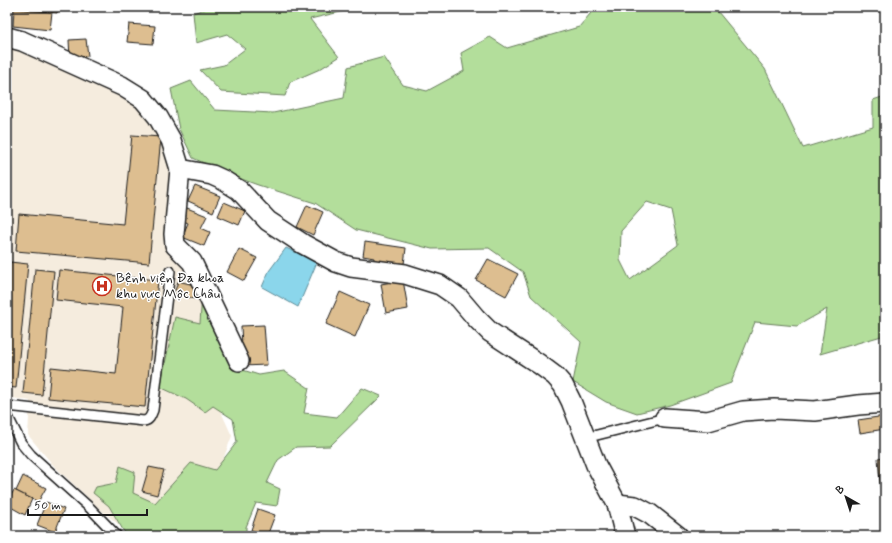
<svg xmlns="http://www.w3.org/2000/svg" width="892" height="543" font-family="Mynerve,sans-serif">
  <style>
    .built { fill: #f5ecde }
    .green { fill: #b3de9b; stroke: #687d5c; fill-rule: evenodd }
    .water { fill: #8bd6eb; stroke: #5f8c98 }
    .building { fill: #ddbe90; stroke: #1c1c1c }
    .lines { fill: none; stroke-linecap: round; stroke-linejoin: round }
    .service-casing { stroke: #1c1c1c; stroke-width: 12 }
    .minor-casing { stroke: #1c1c1c; stroke-width: 22 }
    .service { stroke: #fff; stroke-width: 9 }
    .minor { stroke: #fff; stroke-width: 19 }
    .labels { text-anchor: middle; dominant-baseline: central; stroke-width: 3; stroke-linejoin: round; paint-order: stroke }
    .poi-label { font-size: 14px; fill: #1c1c1c; stroke: #fff; text-anchor: start }
  </style>
  <rect width="100%" height="100%" fill="#fff"/>
  <filter id="ink" filterUnits="userSpaceOnUse"><feTurbulence type="fractalNoise" baseFrequency=".025" numOctaves="2"/><feDisplacementMap in="SourceGraphic" scale="8" xChannelSelector="R" yChannelSelector="G"/><feConvolveMatrix kernelMatrix="1 2 1 2 8 2 1 2 1" color-interpolation-filters="sRGB"/></filter>
  <g filter="url(#ink)">
    <!-- built -->
    <polygon class="built" points="7,44 123,95 141,107 167,142 173,186 165,248 179,259 202,295 204,374 232,436 198,525 133,536 102,511 53,465 28,435 30,401 7,397"/>
    <!-- green -->
    <g class="green">
      <polygon points="210,7 362,7 310,19 339,57 320,69 290,82 285,96 221,92 200,70 224,65 245,49 227,34 196,43 193,13"/>
      <path d="M596 7H722L718 12 765 69 803 148 873 127V100L885 96V335L820 354 827 309 797 326 755 322 731 383 670 405 637 413 606 402 573 382 581 342 531 296 523 272 489 248 432 249 356 230 315 203 258 185 230 175 193 158 179 129 171 89 191 81 215 110 273 113 344 98 348 67 384 57 403 85 427 91 464 71 461 53 490 37 507 48 579 27ZM647 202 671 210 678 245 630 280 620 260 621 231Z"/>
      <polygon points="202,295 236,368 259,375 284,371 309,388 304,413 337,417 362,388 381,396 330,446 296,447 278,460 267,483 280,489 277,506 256,503 246,527 246,536 128,536 123,530 109,506 93,493 96,487 116,483 120,466 135,472 133,493 155,503 191,463 215,470 237,442 233,419 213,406 205,412 186,399 160,387 175,317 200,323"/>
    </g>
    <!-- water -->
    <polygon class="water" points="286,248 317,262 298,307 262,287 269,271"/>
    <!-- building -->
    <g class="building">
      <polygon points="11,7 58,7 57,13 11,9"/>
      <polygon points="14,9 52,12 50,30 13,26"/>
      <polygon points="129,24 155,26 153,44 127,42"/>
      <polygon points="86,39 88,56 70,58 69,40"/>
      <polygon points="132,135 161,137 149,263 16,251 19,214 123,224"/>
      <polygon points="195,186 220,196 213,212 188,201"/>
      <polygon points="224,202 245,211 239,225 218,216"/>
      <polygon points="307,205 323,212 313,235 297,227"/>
      <polygon points="187,208 207,216 201,228 210,232 204,246 182,237 188,223 182,220"/>
      <polygon points="365,242 406,248 404,264 394,263 393,268 373,265 374,258 363,256"/>
      <polygon points="239,249 257,258 244,281 227,272"/>
      <polygon points="488,259 518,274 506,296 476,280"/>
      <polygon points="10,262 28,264 16,388 7,387 7,289"/>
      <polygon points="35,269 54,271 42,395 23,393"/>
      <polygon points="59,270 158,280 145,407 48,398 51,367 116,374 123,307 56,300"/>
      <polygon points="403,280 408,309 386,313 381,284"/>
      <polygon points="178,281 198,286 195,299 174,294"/>
      <polygon points="340,292 369,305 355,337 326,324"/>
      <polygon points="264,325 267,365 243,366 241,326"/>
      <polygon points="885,416 885,429 860,433 858,420"/>
      <polygon points="883,446 885,446 885,496 881,496 878,458 884,457"/>
      <polygon points="149,467 164,470 157,495 142,491"/>
      <polygon points="23,476 46,488 38,502 16,491"/>
      <polygon points="14,490 32,499 25,515 7,505 7,503"/>
      <polygon points="46,502 64,509 55,532 37,525"/>
      <polygon points="258,509 275,515 267,536 251,530"/>
    </g>
    <g class="lines">
      <!-- service casing -->
      <g class="service-casing">
        <g id="service">
          <path d="M7 406 144 421C150 420 151 415 153 410L170 271"/>
          <polyline points="7,415 21,443 31,455 90,508 117,536"/>
          <polyline points="585,438 665,418"/>
        </g>
      </g>
      <!-- minor casing -->
      <g class="minor-casing">
        <g id="minor">
          <polyline points="7,37 22,41 122,86 143,99 158,117 171,140 180,169 212,175 223,180 239,190 268,221 303,244 336,262 351,267 405,274 440,285 459,298 476,318 490,332 539,364 555,376 563,385 571,401 596,465 617,504 625,536"/>
          <polyline points="180,169 174,234 175,245 192,262 239,361"/>
          <polyline points="665,418 708,421 743,411 774,409 815,411 858,405 885,403"/>
          <polyline points="617,504 635,506 650,514 678,536"/>
        </g>
      </g>
      <!-- service -->
      <use href="#service" class="service"/>
      <!-- minor -->
      <use href="#minor" class="minor"/>
    </g>
  </g>
  <!-- icons -->
  <defs>
    <g id="hospital-ring" transform="scale(1)"><circle r="9.5" fill="#fff" stroke="#c8321e" stroke-width="1.5"/><path d="M-5-5h3v3.5h4V-5h3V5h-3V1.5h-4V5h-3Z" fill="#c8321e"/></g>
  </defs>
  <g fill-rule="evenodd">
    <use href="#hospital-ring" x="102" y="286"/>
  </g>
  <g class="labels">
    <!-- poi labels -->
    <g class="poi-label">
      <text x="116" y="278">Bệnh viện Đa khoa<tspan x="116" dy="16">khu vực Mộc Châu</tspan></text>
    </g>
  </g>
  <!-- margin -->
  <rect width="892" height="543" fill="none" stroke="#fff" stroke-width="24"/>
  <rect x="12" y="12" width="868" height="519" fill="none" stroke="#1c1c1c" stroke-width="1.5" filter="url(#ink)"/>
  <!-- north arrow -->
  <g transform="translate(846 497) rotate(321)" stroke="#ffffff" stroke-width="3" paint-order="stroke">
  <path d="M0-3L7 15L0 10L-7 15Z" fill="#1c1c1c"/>
  <text y="-6" font-size="11" font-weight="bold" text-anchor="middle" fill="#1c1c1c">B</text>
  </g>
  <!-- scale -->
  <path d="M28 509v6h119v-6" fill="none" stroke="#1c1c1c" stroke-width="2"/>
  <text x="34" y="509" font-size="12" fill="#1c1c1c" stroke="#ffffff" stroke-width="3" paint-order="stroke">50 m</text>
</svg>
